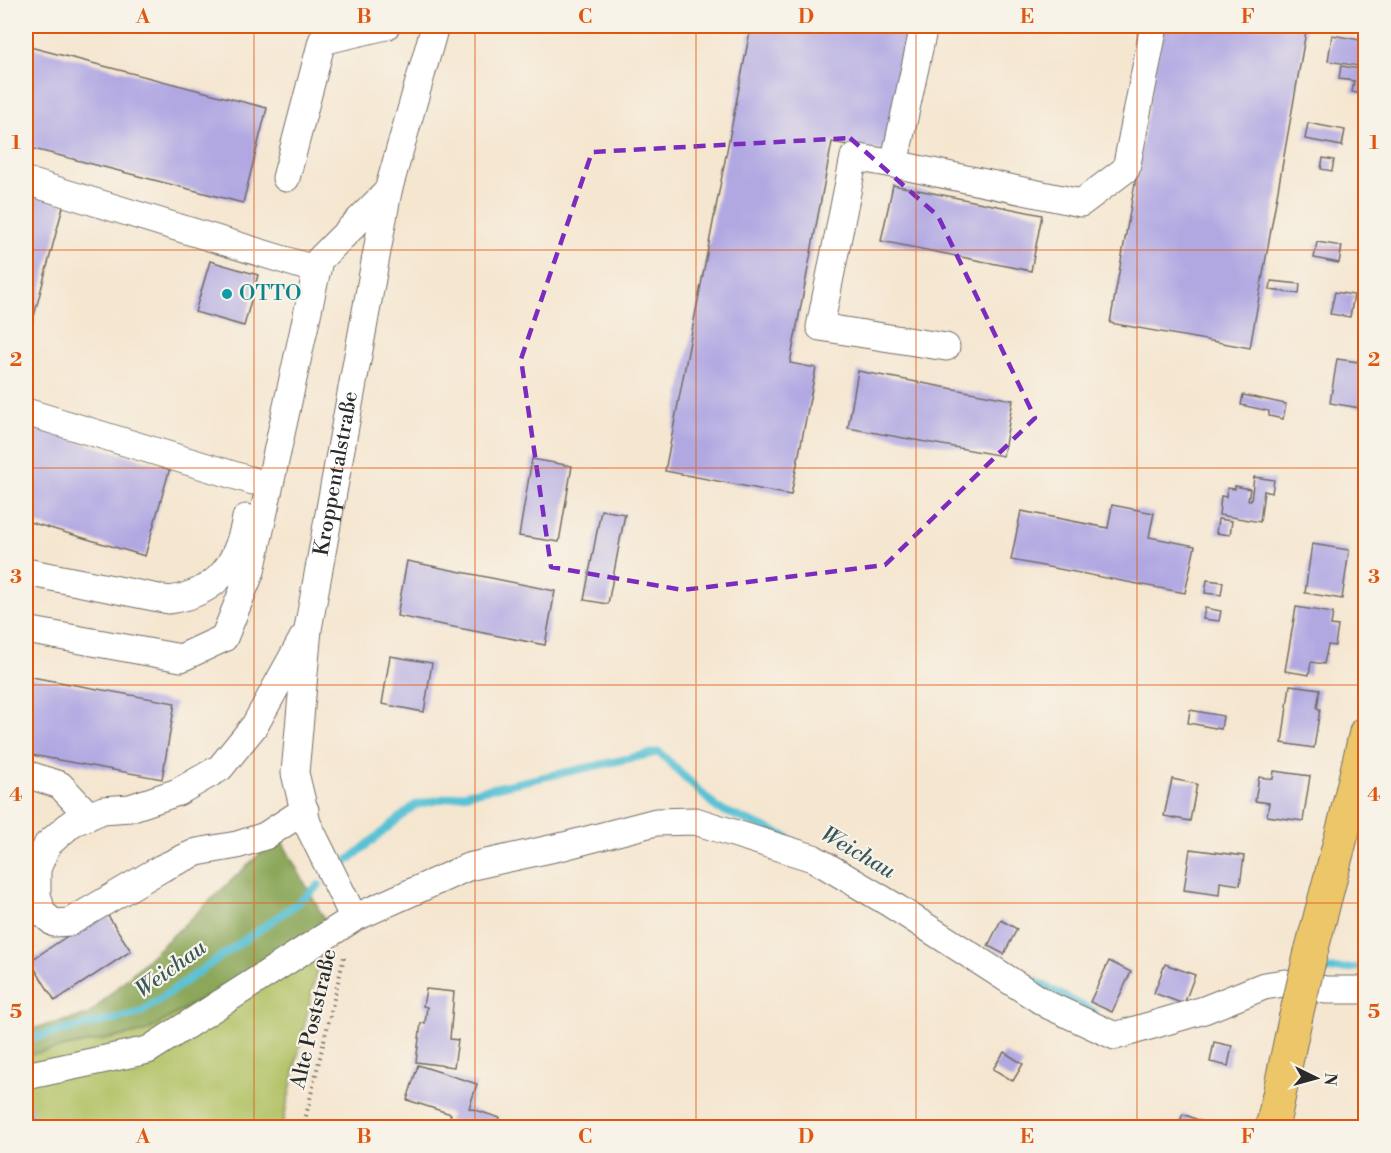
<svg xmlns="http://www.w3.org/2000/svg" width="1391" height="1153" font-family="'Libre Bodoni',serif">
  <style>
    .green { fill: #b1c164; stroke: #6e7648; stroke-width: 1.5 }
    .forest { fill: #8ca75a; stroke: #5c6942; stroke-width: 1.5 }
    .lines { fill: none; stroke-linecap: round; stroke-linejoin: round }
    .stream { stroke: #58c1d4; stroke-width: 8 }
    .building { fill: #b1a8e2 }
    .minor-casing { stroke: #726c65; stroke-width: 29 }
    .major-casing { stroke: #726c65; stroke-width: 35 }
    .path { stroke: #726c65; stroke-width: 4; stroke-dasharray: 1.5 4.5; stroke-linecap: butt }
    .minor { stroke: #fff; stroke-width: 27 }
    .major { stroke: #ecc669; stroke-width: 33 }
    .major-bridge-casing { stroke: #726c65; stroke-width: 35; stroke-linecap: butt }
    .major-bridge { stroke: #ecc669; stroke-width: 33 }
    .marked { fill: none; stroke: #7b2cbf; stroke-width: 4.5; stroke-dasharray: 12 8; stroke-linejoin: round }
    .grid { fill: none; stroke: #df570e; stroke-width: 1.5; stroke-opacity: 0.55 }
    .culture-dot { fill: #0f9aa8; stroke: #f7f3e8; stroke-width: 2 }
    .labels { text-anchor: middle; dominant-baseline: central; stroke-width: 4.5; stroke-linejoin: round; paint-order: stroke }
    .culture-label { font-size: 21px; fill: #0d838f; stroke: #f7f3e8; text-anchor: start }
    .street-label { font-size: 21px; fill: #2b2b2b; stroke: #f7f3e8 }
    .water-label { font-size: 22px; font-style: italic; fill: #38585e; stroke: #f7f3e8 }
    .neatline { fill: none; stroke: #df570e; stroke-width: 2 }
    .grid-label { font-size: 20px; text-anchor: middle; font-weight: bold; fill: #df570e }
  </style>
  <rect width="100%" height="100%" fill="#f7f3e8"/>
  <filter id="ink" filterUnits="userSpaceOnUse"><feTurbulence type="fractalNoise" baseFrequency=".0167" numOctaves="2"/><feDisplacementMap in="SourceGraphic" scale="12" xChannelSelector="R" yChannelSelector="G"/><feConvolveMatrix kernelMatrix="1 2 1 2 8 2 1 2 1" color-interpolation-filters="sRGB"/></filter>
  <filter id="wash" filterUnits="userSpaceOnUse"><feTurbulence type="fractalNoise" baseFrequency=".008" numOctaves="4" result="noise"/><feDisplacementMap in="SourceGraphic" scale="24" xChannelSelector="R" yChannelSelector="G"/><feGaussianBlur stdDeviation="1.35" result="paint"/><feColorMatrix in="noise" values="0 0 0 0 0 0 0 0 0 0 0 0 0 0 0 0 0 1.4 0 .05"/><feComposite in="paint" operator="in"/></filter>
  <g filter="url(#wash)">
    <rect width="100%" height="100%" fill="#f5e6d0"/>
    <!-- green -->
    <polygon class="green" points="327,924 282,1127 26,1128 26,1055 147,1031"/>
    <!-- forest -->
    <polygon class="forest" points="279,836 327,924 147,1031 26,1055 26,1030 88,1015"/>
    <g class="lines">
      <!-- stream -->
      <g class="stream">
        <polyline points="345,863 415,805 659,752 717,808 787,837"/>
        <polyline points="1313,971 1366,967"/>
        <polyline points="1033,980 1094,1012"/>
        <polyline points="26,1039 140,1013 299,902 319,885"/>
      </g>
    </g>
    <g id="blocks">
      <!-- building -->
      <g class="building">
        <polygon points="751,26 911,26 887,152 832,142 790,363 816,368 791,495 665,471"/>
        <polygon points="1163,26 1307,26 1250,348 1110,323"/>
        <polygon points="1332,35 1366,41 1364,67 1328,61"/>
        <polygon points="26,46 267,108 243,203 26,147"/>
        <polygon points="1341,66 1366,70 1366,95 1352,92 1354,81 1339,79"/>
        <polygon points="1308,123 1345,130 1342,146 1305,139"/>
        <polygon points="1323,158 1334,160 1332,171 1321,169"/>
        <polygon points="893,185 1042,215 1031,271 881,241"/>
        <polygon points="26,192 64,203 29,335 26,334"/>
        <polygon points="1317,242 1342,246 1339,263 1314,258"/>
        <polygon points="210,261 258,275 244,326 195,312"/>
        <polygon points="1271,281 1300,284 1299,294 1270,290"/>
        <polygon points="1335,292 1354,295 1350,317 1330,314"/>
        <polygon points="1337,359 1366,363 1366,409 1330,403"/>
        <polygon points="858,371 1013,400 1003,456 848,428"/>
        <polygon points="1243,395 1286,404 1283,419 1269,416 1269,411 1241,405"/>
        <polygon points="26,426 170,468 145,556 26,521"/>
        <polygon points="532,459 572,466 559,542 519,536"/>
        <polygon points="1254,477 1274,480 1272,493 1264,491 1260,522 1219,515 1221,496 1226,497 1227,488 1235,489 1235,486 1250,489 1248,500 1251,500"/>
        <polygon points="1112,505 1154,513 1149,537 1195,546 1185,593 1011,560 1021,511 1108,528"/>
        <polygon points="601,510 625,514 608,604 584,600"/>
        <polygon points="1218,519 1232,521 1230,535 1216,533"/>
        <polygon points="1312,544 1349,550 1342,599 1305,593"/>
        <polygon points="407,561 555,591 545,645 397,616"/>
        <polygon points="1207,580 1223,582 1221,595 1205,593"/>
        <polygon points="1296,607 1333,613 1331,625 1338,626 1335,646 1328,645 1324,664 1311,662 1309,675 1285,671"/>
        <polygon points="1205,608 1221,611 1219,621 1203,619"/>
        <polygon points="390,656 432,663 424,712 382,704"/>
        <polygon points="26,676 175,703 162,779 26,754"/>
        <polygon points="1290,685 1320,689 1317,708 1320,709 1314,748 1282,743"/>
        <polygon points="1190,710 1223,716 1221,729 1188,723"/>
        <polygon points="1274,771 1310,776 1303,821 1267,816 1269,803 1255,801 1259,777 1273,779"/>
        <polygon points="1172,779 1197,784 1190,821 1164,816"/>
        <polygon points="1190,849 1244,856 1240,885 1220,882 1219,895 1184,890"/>
        <polygon points="105,911 131,951 55,1001 30,961"/>
        <polygon points="1001,920 1017,929 1004,954 988,946"/>
        <polygon points="1109,961 1131,972 1112,1012 1090,1002"/>
        <polygon points="1165,964 1195,975 1184,1004 1154,993"/>
        <polygon points="426,989 454,992 450,1039 458,1040 454,1067 416,1062 421,1023 425,1023 427,1007 423,1006"/>
        <polygon points="1214,1042 1232,1046 1228,1066 1210,1062"/>
        <polygon points="1004,1052 1023,1064 1013,1081 993,1069"/>
        <polygon points="418,1065 477,1084 469,1108 500,1118 497,1128 446,1128 451,1114 407,1100"/>
        <polygon points="26,1089 37,1128 26,1128"/>
        <polygon points="1183,1114 1206,1123 1204,1128 1177,1128"/>
      </g>
    </g>
  </g>
  <g filter="url(#ink)">
    <use href="#blocks" fill-opacity="0" stroke="#726c65" stroke-width="1.5"/>
    <g class="lines">
      <!-- minor casing -->
      <g class="minor-casing">
        <g id="minor">
          <polyline points="924,26 894,164 854,157 820,327 946,347"/>
          <polyline points="894,164 1081,203 1126,169 1154,26"/>
          <polyline points="286,178 322,41 386,26"/>
          <polyline points="26,181 317,270"/>
          <polyline points="26,412 253,481"/>
          <path d="M26 572 169 600C218 593 237 565 246 518"/>
          <polyline points="26,630 181,658 224,638 251,571 319,260 388,191"/>
          <polyline points="303,638 255,725 220,768 178,792 130,808 103,810 72,823 47,845 37,869 37,894 42,913 54,923 70,922 162,868 197,852 237,845 265,836 305,810"/>
          <polyline points="26,774 60,785 89,816"/>
          <path id="s1" d="M354 918 307 823 295 773 308 629 388 191 435 26"/>
          <polyline points="26,1076 148,1050 354,918 468,867 564,846 656,822 695,821 813,858 889,903 1048,1005 1115,1036 1204,1010 1264,986 1285,983 1326,990 1366,990"/>
        </g>
      </g>
      <!-- major casing -->
      <g class="major-casing">
        <g id="major">
          <polyline points="1311,952 1344,826 1366,732"/>
          <polyline points="1272,1128 1295,1020"/>
        </g>
      </g>
      <!-- path -->
      <polyline class="path" points="303,1128 345,953"/>
      <!-- minor -->
      <use href="#minor" class="minor"/>
      <!-- major -->
      <use href="#major" class="major"/>
      <!-- major-bridge casing -->
      <g class="major-bridge-casing">
        <polyline id="major-bridge" points="1295,1020 1311,952"/>
      </g>
      <!-- major-bridge -->
      <use href="#major-bridge" class="major-bridge"/>
    </g>
  </g>
  <!-- marked area -->
  <path class="marked" d="M850 138 938 216 1035 418 885 565 683 590 551 567 521 359 592 152Z"/>
  <!-- grid -->
  <path class="grid" d="M254 26V1128M475 26V1128M696 26V1128M916 26V1128M1137 26V1128M26 250H1366M26 468H1366M26 685H1366M26 903H1366"/>
  <!-- markers -->
  <circle class="culture-dot" cx="227" cy="294" r="6"/>
  <g class="labels">
    <!-- culture labels -->
    <g class="culture-label">
      <text x="239" y="294">OTTO</text>
    </g>
    <!-- street labels -->
    <g class="street-label">
      <text stroke="none"><textPath href="#s1" startOffset="460">Kroppentalstraße</textPath></text>
      <text transform="translate(314 1019) rotate(-77)">Alte Poststraße</text>
    </g>
    <!-- water labels -->
    <g class="water-label">
      <text transform="translate(858 853) rotate(30)">Weichau</text>
      <text transform="translate(171 969) rotate(-36)">Weichau</text>
    </g>
  </g>
  <!-- margin -->
  <rect width="1391" height="1153" fill="none" stroke="#f7f3e8" stroke-width="66"/>
  <!-- north arrow -->
  <g transform="translate(1316 1078) rotate(95)" stroke="#f7f3e8" stroke-width="4.5" paint-order="stroke">
  <path d="M0-4.5L10 22L0 15L-10 22Z" fill="#2b2b2b"/>
  <text y="-9" font-size="16" font-weight="bold" text-anchor="middle" fill="#2b2b2b">N</text>
  </g>
  <rect x="33" y="33" width="1325" height="1087" class="neatline"/>
  <g class="grid-label">
    <text x="143" y="23">A</text>
    <text x="364" y="23">B</text>
    <text x="585" y="23">C</text>
    <text x="806" y="23">D</text>
    <text x="1027" y="23">E</text>
    <text x="1248" y="23">F</text>
    <text x="16" y="149">1</text>
    <text x="1374" y="149">1</text>
    <text x="16" y="366">2</text>
    <text x="1374" y="366">2</text>
    <text x="16" y="583">3</text>
    <text x="1374" y="583">3</text>
    <text x="16" y="801">4</text>
    <text x="1374" y="801">4</text>
    <text x="16" y="1018">5</text>
    <text x="1374" y="1018">5</text>
    <text x="143" y="1143">A</text>
    <text x="364" y="1143">B</text>
    <text x="585" y="1143">C</text>
    <text x="806" y="1143">D</text>
    <text x="1027" y="1143">E</text>
    <text x="1248" y="1143">F</text>
  </g>
</svg>
